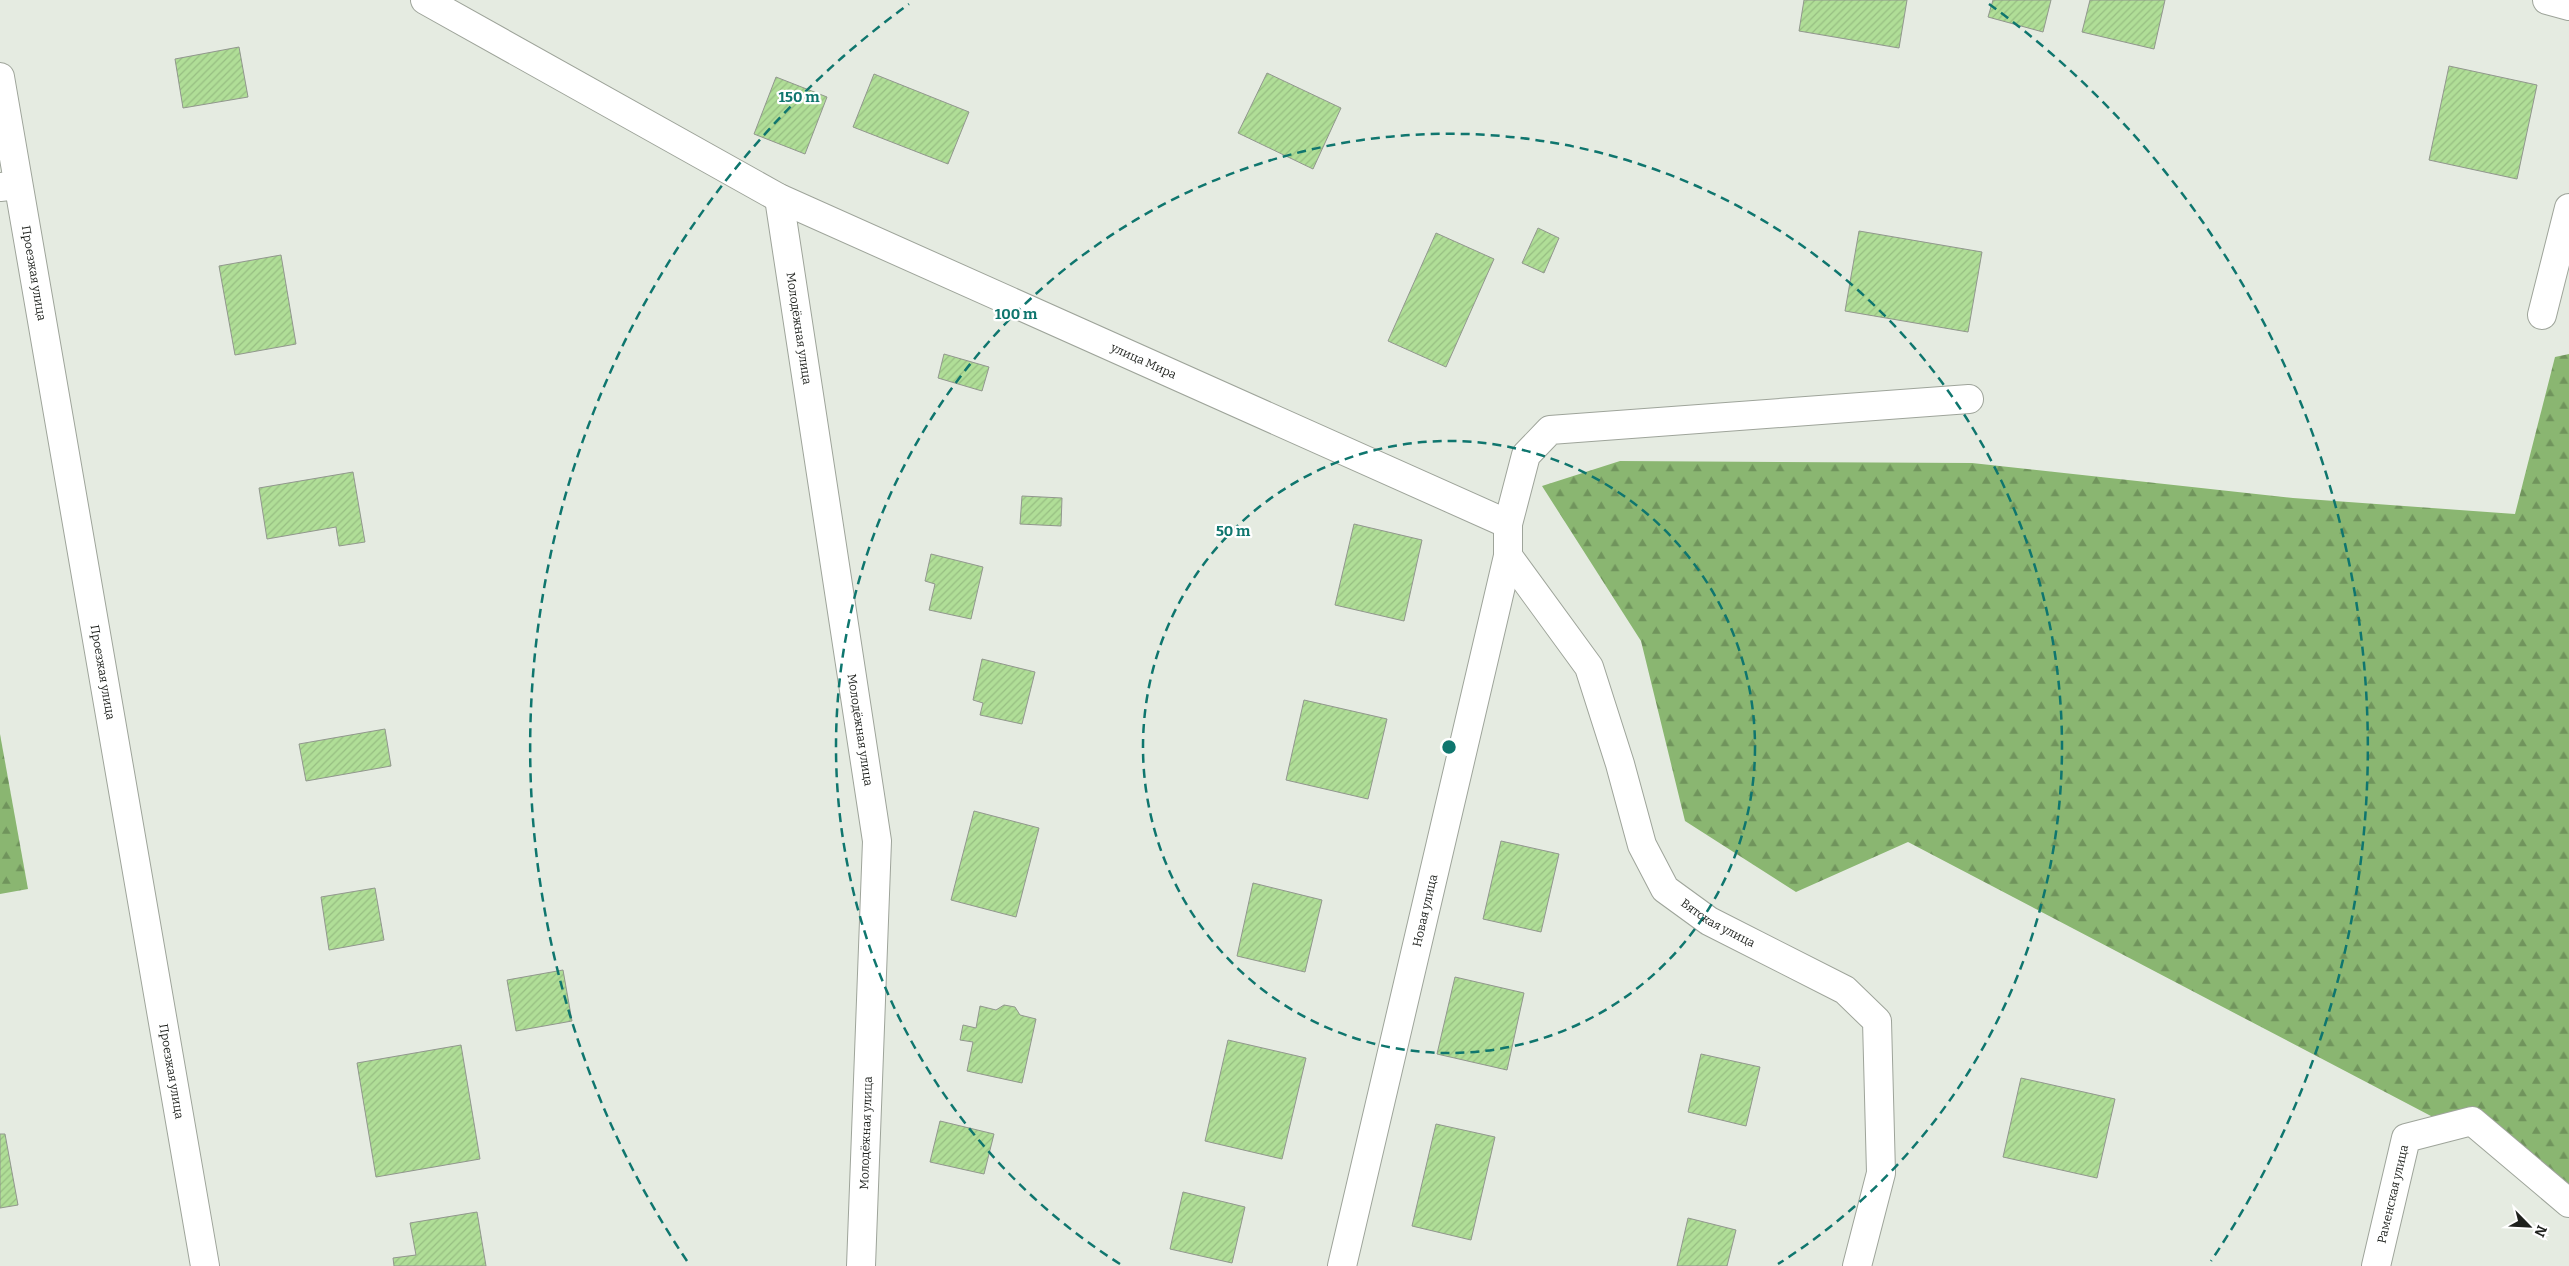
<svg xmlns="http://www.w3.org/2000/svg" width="2569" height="1266" font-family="Bitter,serif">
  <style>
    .forest { fill: url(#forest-firs) }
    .building { fill: url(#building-hatch); stroke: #91978d }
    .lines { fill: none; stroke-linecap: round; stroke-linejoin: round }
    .minor-casing { stroke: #9ea49a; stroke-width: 30 }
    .major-casing { stroke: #9ea49a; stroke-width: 30 }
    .minor { stroke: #fff; stroke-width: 28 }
    .major { stroke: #fff; stroke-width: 28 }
    .ring { fill: none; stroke: #0f766e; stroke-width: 2.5; stroke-dasharray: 9 6 }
    .labels { text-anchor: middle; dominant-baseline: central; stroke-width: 4.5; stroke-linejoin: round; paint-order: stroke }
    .street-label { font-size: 12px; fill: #1e211d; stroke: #fff }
    .centre { fill: #0f766e; stroke: #fff; stroke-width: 2.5 }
    .ring-label { font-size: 15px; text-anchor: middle; font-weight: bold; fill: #0f766e; stroke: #fff; stroke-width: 4.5; stroke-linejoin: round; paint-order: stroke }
  </style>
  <defs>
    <pattern id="forest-firs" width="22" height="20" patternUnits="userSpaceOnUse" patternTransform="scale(1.25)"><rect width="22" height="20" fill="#8ab671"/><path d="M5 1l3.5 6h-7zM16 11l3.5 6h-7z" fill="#70945c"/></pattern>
    <pattern id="building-hatch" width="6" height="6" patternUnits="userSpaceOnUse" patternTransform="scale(1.25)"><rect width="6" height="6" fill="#b0de97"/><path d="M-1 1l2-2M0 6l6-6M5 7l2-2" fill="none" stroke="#97be82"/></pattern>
  </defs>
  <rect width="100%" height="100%" fill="#e5ebe1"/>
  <!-- forest -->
  <g class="forest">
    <polygon points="2569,354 2569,1199 2492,1148 1908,842 1796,892 1685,821 1641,641 1542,486 1620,461 1972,463 2293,498 2515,514 2555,357"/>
    <polygon points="0,734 28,889 0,894"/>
  </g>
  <!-- building -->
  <g class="building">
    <polygon points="1804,0 1907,0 1899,48 1799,31"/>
    <polygon points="1993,0 2051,0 2043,32 1988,17"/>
    <polygon points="2090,0 2165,0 2154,49 2082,32"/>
    <polygon points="239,47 248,97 183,108 175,59"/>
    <polygon points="2449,66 2537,85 2517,179 2429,160"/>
    <polygon points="1267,73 1341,108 1313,169 1238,133"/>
    <polygon points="874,74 969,112 948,164 853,127"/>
    <polygon points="776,77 827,97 805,154 754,134"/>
    <polygon points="1538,228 1559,238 1544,273 1522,263"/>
    <polygon points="1859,231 1982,252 1968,332 1845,311"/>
    <polygon points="1436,233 1494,259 1446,367 1388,341"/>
    <polygon points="281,255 296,344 235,355 219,266"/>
    <polygon points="944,354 989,367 982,391 938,378"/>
    <polygon points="353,472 365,542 339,546 336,527 267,539 259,488"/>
    <polygon points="1022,496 1062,498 1061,526 1020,524"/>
    <polygon points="1354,524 1422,540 1404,621 1335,605"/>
    <polygon points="931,554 983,567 971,619 929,610 935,584 925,581"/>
    <polygon points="982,659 1035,672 1022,724 980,715 983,703 973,700"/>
    <polygon points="1304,700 1387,719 1368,799 1286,780"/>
    <polygon points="385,729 391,766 306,781 299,744"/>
    <polygon points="974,811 1039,828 1016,917 951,900"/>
    <polygon points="1501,841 1559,854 1541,932 1483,919"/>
    <polygon points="1253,883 1322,900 1305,972 1237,956"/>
    <polygon points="375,888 384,940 329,950 321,897"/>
    <polygon points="563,970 572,1021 516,1031 507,980"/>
    <polygon points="1455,977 1524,993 1507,1070 1437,1054"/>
    <polygon points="1004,1005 1015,1007 1020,1015 1036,1019 1022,1083 967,1071 973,1042 960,1040 963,1025 976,1028 980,1006 996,1010"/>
    <polygon points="1228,1040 1306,1058 1282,1159 1205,1141"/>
    <polygon points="461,1045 480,1159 376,1177 357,1063"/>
    <polygon points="1701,1054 1760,1067 1746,1126 1688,1112"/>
    <polygon points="2021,1078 2115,1099 2097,1178 2003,1157"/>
    <polygon points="940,1121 994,1134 984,1174 930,1162"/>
    <polygon points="1436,1124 1495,1137 1471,1240 1412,1226"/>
    <polygon points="0,1134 5,1134 18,1205 0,1208"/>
    <polygon points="1183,1192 1245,1207 1232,1263 1170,1249"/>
    <polygon points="477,1212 486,1266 394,1266 393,1258 416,1255 410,1223"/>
    <polygon points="1688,1218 1736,1230 1727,1266 1677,1266"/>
  </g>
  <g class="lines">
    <!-- minor casing -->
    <g class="minor-casing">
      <g id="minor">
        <path id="s1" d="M425 0 779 198 1508 524"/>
        <polyline points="2547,0 2569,6"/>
        <polyline points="0,187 18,185"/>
        <path id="s2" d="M779 198 877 841 861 1266"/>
        <polyline points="2542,315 2569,208"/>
        <path id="s3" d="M1508 556 1589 667 1620 764 1642 845 1665 889 1709 921 1845 990 1877 1021 1881 1173 1857 1266"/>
        <path id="s4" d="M1342 1266 1508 556V524L1526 455 1550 430 1969 399"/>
        <path id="s5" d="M2376 1266 2406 1138 2472 1121 2569 1203"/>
      </g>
    </g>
    <!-- major casing -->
    <g class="major-casing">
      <g id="major">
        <path id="s6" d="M0 77 205 1266"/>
      </g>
    </g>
    <!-- minor -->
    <use href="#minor" class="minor"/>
    <!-- major -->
    <use href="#major" class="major"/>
  </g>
  <!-- distance rings -->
  <g class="ring">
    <circle cx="1449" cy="747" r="306"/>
    <path d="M1120 1264A613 613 0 1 1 1778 1264"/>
    <path d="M687 1261A919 919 0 0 1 909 4M1989 4A919 919 0 0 1 2211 1261"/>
  </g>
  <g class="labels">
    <!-- street labels -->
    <g class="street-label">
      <text stroke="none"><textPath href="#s6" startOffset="199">Проезжая улица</textPath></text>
      <text stroke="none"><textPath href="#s2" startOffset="132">Молодёжная улица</textPath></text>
      <text stroke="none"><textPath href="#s1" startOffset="805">улица Мира</textPath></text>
      <text stroke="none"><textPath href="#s6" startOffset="604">Проезжая улица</textPath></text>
      <text stroke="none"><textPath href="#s2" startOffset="538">Молодёжная улица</textPath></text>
      <text stroke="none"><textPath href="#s4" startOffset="365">Новая улица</textPath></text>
      <text stroke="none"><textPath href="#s3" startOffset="436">Вятская улица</textPath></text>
      <text stroke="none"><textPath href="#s6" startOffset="1009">Проезжая улица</textPath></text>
      <text transform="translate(866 1133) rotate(-88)">Молодёжная улица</text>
      <text stroke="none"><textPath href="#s5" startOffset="74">Раменская улица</textPath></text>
    </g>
  </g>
  <circle cx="1449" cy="747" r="8" class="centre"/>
  <g class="ring-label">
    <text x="799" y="102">150 m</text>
    <text x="1016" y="319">100 m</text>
    <text x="1233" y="536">50 m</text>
  </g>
  <!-- north arrow -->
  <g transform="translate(2529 1226) rotate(114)" stroke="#ffffff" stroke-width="4" paint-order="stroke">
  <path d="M0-4L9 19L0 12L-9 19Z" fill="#1e211d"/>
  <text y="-8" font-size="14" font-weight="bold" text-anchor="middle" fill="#1e211d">N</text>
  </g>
</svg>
